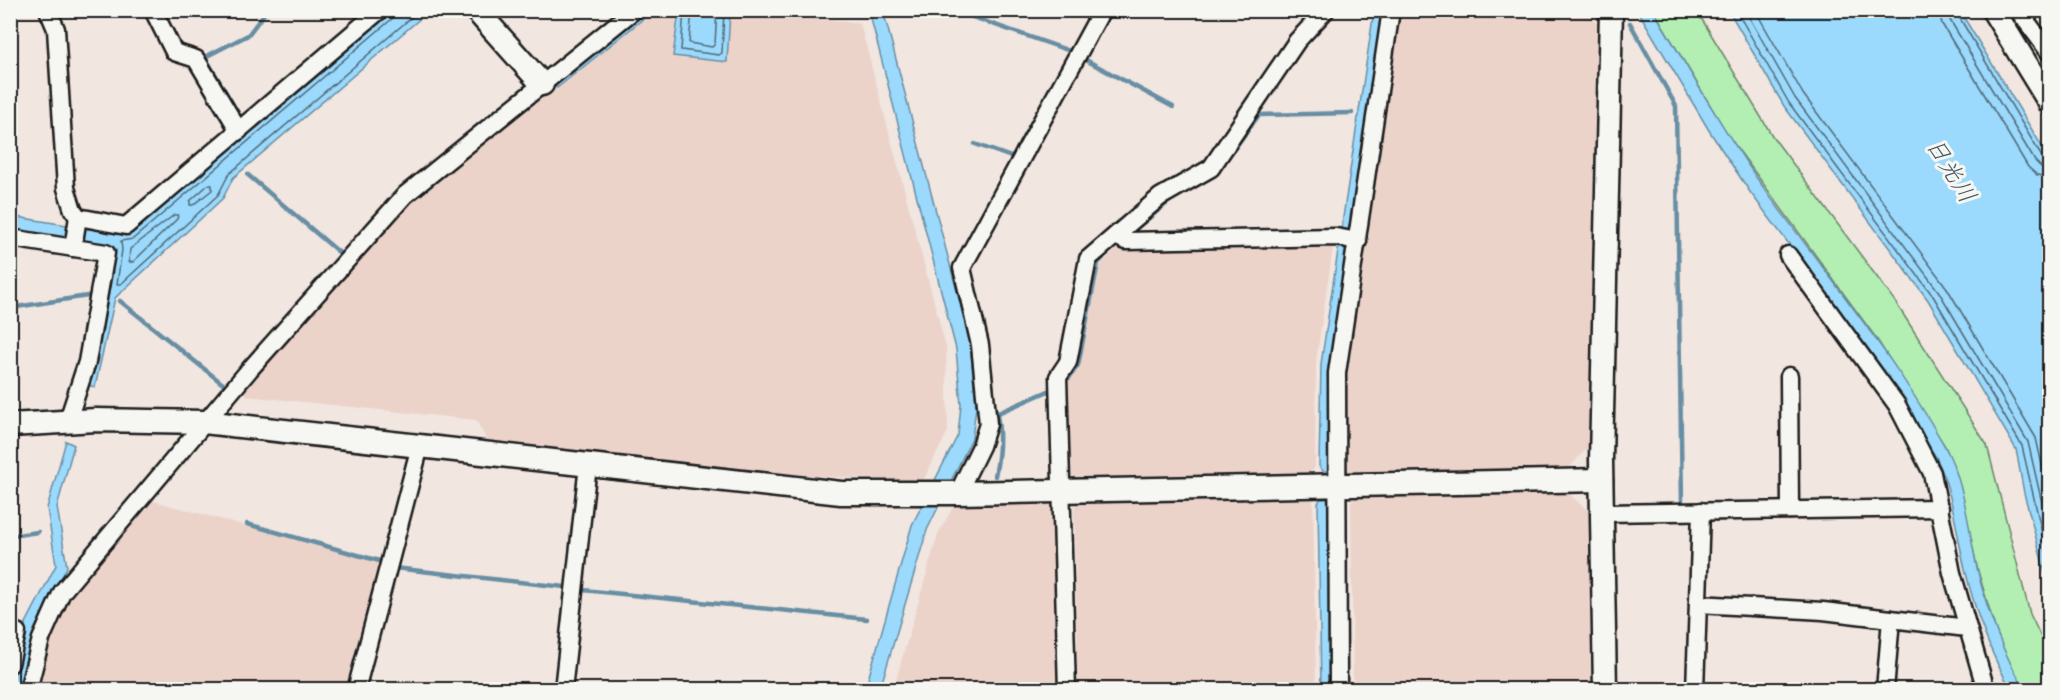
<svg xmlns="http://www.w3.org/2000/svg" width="2060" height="700" font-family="Mynerve,'Klee One',sans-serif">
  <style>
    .built { fill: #ebd3ca }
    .green { fill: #b3eeb3; stroke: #688568; stroke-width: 1.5 }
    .water { fill: #9bdafd; stroke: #688ea3; stroke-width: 1.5 }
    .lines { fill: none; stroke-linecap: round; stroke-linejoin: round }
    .shore { stroke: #4f6876; stroke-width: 1.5 }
    .stream { stroke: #688ea3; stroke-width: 4.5 }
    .street-casing { stroke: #1c1c1c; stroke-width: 21 }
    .secondary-casing { stroke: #1c1c1c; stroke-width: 27 }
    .street { stroke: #f6f6f2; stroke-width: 16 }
    .secondary { stroke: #f6f6f2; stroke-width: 22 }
    .labels { text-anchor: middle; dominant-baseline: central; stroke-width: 6; stroke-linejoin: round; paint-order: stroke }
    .water-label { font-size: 24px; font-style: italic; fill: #425560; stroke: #f6f6f2 }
  </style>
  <rect width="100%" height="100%" fill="#f1e6e0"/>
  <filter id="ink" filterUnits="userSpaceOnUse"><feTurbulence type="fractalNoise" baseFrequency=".0167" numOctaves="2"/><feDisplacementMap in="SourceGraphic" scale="12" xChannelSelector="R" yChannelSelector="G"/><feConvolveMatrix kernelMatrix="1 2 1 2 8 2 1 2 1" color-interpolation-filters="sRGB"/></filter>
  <g filter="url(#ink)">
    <!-- built -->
    <g class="built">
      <polygon points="1578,10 1589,12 1597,24 1588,447 1569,468 1345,472 1343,374 1396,11"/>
      <polygon points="653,11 740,11 860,23 946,347 948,431 923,481 816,476 490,446 476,420 247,396 242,386 413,195 553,84 558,88"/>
      <polygon points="1334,241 1316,361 1315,467 1310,473 1072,477 1067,472 1065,388 1079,365 1100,265 1121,245"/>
      <polygon points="1568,493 1588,511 1591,689 1353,689 1351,502 1354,498"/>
      <polygon points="146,499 380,562 345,689 34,690 61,604"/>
      <polygon points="1313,499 1316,689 1078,689 1074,509 1077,503"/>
      <polygon points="1050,503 1054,509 1059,689 893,690 938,534 954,505"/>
    </g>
    <!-- green -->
    <polygon class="green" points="1654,11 1697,11 1773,137 1894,300 1987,445 2030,614 2049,654 2049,689 2025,689 2006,658 1995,628 1978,571 1957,475 1945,446 1876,338 1729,137"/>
    <!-- water -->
    <g class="water">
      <polygon points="883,10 970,341 976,407 972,438 927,530 880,689 865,690 912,525 958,435 961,405 956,349 869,11"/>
      <polygon points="392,11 429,11 233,178 223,198 115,298 95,387 88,385 116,249 11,232 10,216 129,235"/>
      <polygon points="644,11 653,11 557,88 553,84"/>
      <polygon points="707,11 730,13 727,62 673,56 679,11"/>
      <polygon points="1374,11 1387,11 1330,471 1323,471 1319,466 1321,364"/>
      <path d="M1638 11H1654C1687 67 1719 123 1756 177 1819 266 1890 349 1944 445 1965 482 1968 527 1977 568 1987 611 2002 652 2025 689H2011C1989 652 1975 611 1965 569 1956 532 1953 492 1936 457L1871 354 1750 192 1710 132Z"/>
      <polygon points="1729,11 1960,11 2049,158 2049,587 2024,493 2016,449 1928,300 1784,106"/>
      <polygon points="66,441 74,445 57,507 67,567 34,631 21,689 11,690 23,629 56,565 47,508"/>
      <polygon points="1320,499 1327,499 1330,504 1332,689 1321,689 1318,504"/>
    </g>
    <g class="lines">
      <!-- shore -->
      <g class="shore">
        <polyline points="395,10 393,18 133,239 121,241 122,250 117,284 121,284 218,195 229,174 420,10"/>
        <polyline points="684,10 681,50 719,55 722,53 724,10"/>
        <polyline points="692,10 689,43 712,47 715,44 717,10"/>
        <polyline points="1736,10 1789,103 1933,296 2022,446 2050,568"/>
        <polyline points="1745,10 1795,98 1939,292 2028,442 2050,538"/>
        <polyline points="1755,10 1803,94 1947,288 2036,438 2050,501"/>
        <polyline points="1939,10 1942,24 2028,167 2037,175 2050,177"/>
        <polyline points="1948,10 1950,20 2035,161 2041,167 2050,168"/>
        <polyline points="1955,10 2042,157 2050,161"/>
        <polygon points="208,185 212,185 212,190 193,205 190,205 190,201"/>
        <polygon points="174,215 178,215 177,219 133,262 129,262 130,249"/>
      </g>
      <!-- stream -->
      <g class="stream">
        <polyline points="961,13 1070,51"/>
        <polyline points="1630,23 1676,106 1682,504"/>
        <polyline points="1084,59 1173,107"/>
        <polyline points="233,105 205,57 248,35 267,10"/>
        <polyline points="975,144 1014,158 1016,155"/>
        <polyline points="1226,160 1259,115 1352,113"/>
        <polyline points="248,175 342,255"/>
        <polyline points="1132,232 1172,199"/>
        <polyline points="120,301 223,384"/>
        <polyline points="10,308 94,295"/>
        <polyline points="1069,378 1078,365 1098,263 1103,258"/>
        <path d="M993 402C1002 425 1000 452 995 476"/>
        <polyline points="998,413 1053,389"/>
        <polyline points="247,524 383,562"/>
        <polyline points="10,536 38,532"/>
        <polyline points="394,568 565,587"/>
        <polyline points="583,590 867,619"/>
      </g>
      <!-- street casing -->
      <g class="street-casing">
        <g id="street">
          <polyline points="48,10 56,29 66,188 73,210 78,217 126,226 380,10"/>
          <polyline points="153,10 174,52 196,59 239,131"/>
          <polyline points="2018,10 2050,53"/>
          <polyline points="1115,236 1126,241 1336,237 1358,241"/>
          <polyline points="10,238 106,253 87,362 68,420"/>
          <polyline points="73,248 78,217"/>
          <polyline points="1788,255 1897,405 1932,473 1952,573 1986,690"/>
          <polyline points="1789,376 1790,510"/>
          <polyline points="958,493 981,446 988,424 980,345 962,268 1102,10"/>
          <polyline points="1602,513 1940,508"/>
          <polyline points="1698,604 1823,611 1967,628"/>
          <polyline points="10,664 17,632"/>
          <polyline points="28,690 41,639 62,592 250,369 405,195 634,10"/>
          <polyline points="356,690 420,446"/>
          <polyline points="563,690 588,465"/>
          <polyline points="1067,690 1058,377 1068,362 1088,259 1160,197 1211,168 1297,41 1326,10"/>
          <polyline points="1338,690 1337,373 1391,10"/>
          <polyline points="1695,690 1701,511"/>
          <polyline points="1885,690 1891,619"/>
        </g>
      </g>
      <!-- secondary casing -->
      <g class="secondary-casing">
        <g id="secondary">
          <polyline points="476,10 542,84"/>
          <polyline points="1993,10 2050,103"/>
          <polyline points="10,425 96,420 204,422 841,493 958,493 1601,480"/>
          <polyline points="1605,690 1601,460 1611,10"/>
        </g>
      </g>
      <!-- street -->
      <use href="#street" class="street"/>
      <!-- secondary -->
      <use href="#secondary" class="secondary"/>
    </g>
  </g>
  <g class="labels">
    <!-- water labels -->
    <g class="water-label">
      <text transform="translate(1950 171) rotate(58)">日光川</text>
    </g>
  </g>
  <!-- margin -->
  <rect width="2060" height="700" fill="none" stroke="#f6f6f2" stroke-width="36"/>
  <rect x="18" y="18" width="2024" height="664" fill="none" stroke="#1c1c1c" stroke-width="2" filter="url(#ink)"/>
</svg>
